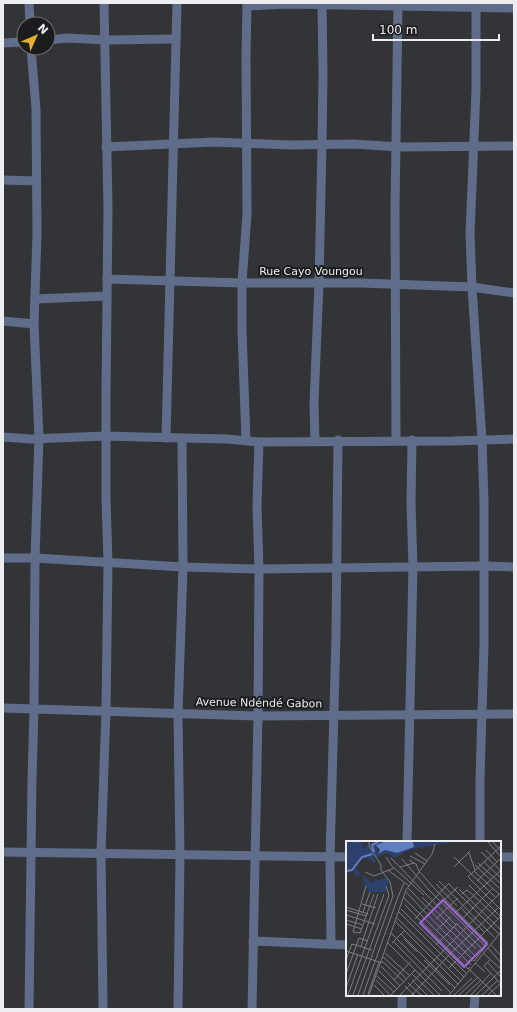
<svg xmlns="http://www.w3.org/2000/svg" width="517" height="1012" font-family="'DejaVu Sans',sans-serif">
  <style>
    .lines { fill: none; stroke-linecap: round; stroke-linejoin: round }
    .street { stroke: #606d8a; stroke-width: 9 }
    .labels { text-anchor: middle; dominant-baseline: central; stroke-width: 4; stroke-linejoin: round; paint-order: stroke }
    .street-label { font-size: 11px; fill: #edeef1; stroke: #1b1c1d }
    .inset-river { fill: none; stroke: #617fc0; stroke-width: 2 }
    .inset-road { fill: none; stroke: #7d7e82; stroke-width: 1 }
    .view { fill: #9d66ce; fill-opacity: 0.15; stroke: #9d66ce; stroke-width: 2 }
    .inset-edge { fill: none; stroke: #edeef1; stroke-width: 2 }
  </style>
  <rect width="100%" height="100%" fill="#323438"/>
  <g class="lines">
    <!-- street -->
    <g class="street">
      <polyline points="29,3 30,24"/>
      <polyline points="476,3 476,90 470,234 472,287 482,440 484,502 484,645 480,779 480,842"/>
      <polyline points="247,6 286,4 514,8"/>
      <polyline points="48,40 67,38 105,40 176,39"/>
      <polyline points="3,43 24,42"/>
      <polyline points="106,147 214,142 290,145 353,144 400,147 514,146"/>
      <polyline points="3,180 36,181"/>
      <polyline points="107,279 242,283 361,283 472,287 514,293"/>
      <polyline points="35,299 107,296"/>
      <polyline points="3,321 34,324"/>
      <polyline points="3,437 31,439 106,436 140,437 227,439 259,442 452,441 514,439"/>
      <polyline points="166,438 177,3"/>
      <polyline points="246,440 242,331 242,283 247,214 246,56 247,3"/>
      <polyline points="396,440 395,209 398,3"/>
      <polyline points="315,441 314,403 319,283 322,145 323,73 322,3"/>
      <polyline points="3,558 35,558 183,567 259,569 484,566 514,567"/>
      <polyline points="3,708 258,716 514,714"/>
      <polyline points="407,842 413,567 411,503 412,440"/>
      <polyline points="3,852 347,857"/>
      <polyline points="500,857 514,857"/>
      <polyline points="253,941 347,945"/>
      <polyline points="331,944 330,857 336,636 338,440"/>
      <polyline points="29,1009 32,779 34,710 35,558 39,438 34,324 37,234 36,109 31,48"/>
      <polyline points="103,1009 101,852 106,711 108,562 106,499 106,394 108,208 104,3"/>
      <polyline points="178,1009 180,854 178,714 183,567 182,438"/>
      <polyline points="252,1009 258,716 259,569 257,506 259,442"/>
      <polyline points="402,1009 402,995"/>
      <polyline points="474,1009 475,995"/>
    </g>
  </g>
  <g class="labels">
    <!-- street labels -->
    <g class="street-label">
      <text x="311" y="271">Rue Cayo Voungou</text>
      <text transform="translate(259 703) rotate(1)">Avenue Ndéndé Gabon</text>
    </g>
  </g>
  <!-- overview -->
  <g transform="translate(346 841)">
    <rect width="155" height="155" fill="#323438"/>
    <path d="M0 1H17L16 7 28 1H38L32 7V13L39 9 51 12 59 7 68 6 67 1H108L62 9 49 17 41 12 32 16 27 15 30 22 17 16 9 27 15 33 9 36 8 27 4 32 0 31ZM17 33 26 43 30 37 32 40 38 37 42 39 43 44 40 45V51H24L18 43Z" fill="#2d416f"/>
    <path d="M38 1H67L68 6 51 12 39 9 32 13 34 9 30 4Z" fill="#617fc0"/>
    <path class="inset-river" d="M28 11 26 4 32 1M0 30 6 29 16 16 26 13"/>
    <path class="inset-road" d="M142 1 155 16M147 1 155 10M155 5 122 36 155 69M140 9 151 21M135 11 155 30M69 12 81 20M123 12 129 29M64 15 79 23M40 16 45 24 78 54M108 16 149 56M45 17 110 84M56 18 82 48 140 106M63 19 70 23 73 30 87 46 142 102M138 21 155 37M132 22 155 43M129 24 153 47M54 26 68 22M108 26 124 10M42 29 63 45M128 30 155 55M19 31 28 35 48 27M93 40 148 96M131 40 155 17M90 43 111 65M103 43 153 93M123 44 155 76M20 45 7 91 14 92 28 53M62 47 104 90M113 48 155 89M59 50 100 93M116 53 121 49 127 54M127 54 152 78M52 56 58 42M57 56 125 124M76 56 107 87M98 59 112 46M16 63 30 67M59 64 122 128 124 126M0 66 22 73M115 67 139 92M55 68 120 132M0 69 20 75M52 70 118 136M17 71 24 51M110 71 155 29M0 74 29 83M50 76 115 140M117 77 147 47M69 78 103 42M90 78 112 57M0 79 17 84M49 80 112 143M0 83 16 88M111 83 137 109M108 86 130 108M91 89 104 76M105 90 131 117M45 92 105 152M55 93 109 147M101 93 128 120M58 98 71 111M47 100 96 150M42 102 94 154M46 102 59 89M90 104 112 82M145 104 155 115M15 105 32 53M142 107 155 122M0 110 36 122M39 112 64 135M137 112 155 128M37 116 61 138M0 119 6 103 26 109M78 119 104 144M144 119 138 125 155 143M36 120 58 141M128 120 141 104M141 121 155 136M129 122 139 131M35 125 54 145M102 128 155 75M124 129 150 154M33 130 51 148M0 133 13 97 22 100M66 133 88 154M31 135 48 151M30 139 44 154M48 139 64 121M66 139 81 154M62 142 75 154M28 144 38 154M59 145 68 154M0 147 12 113M22 153 33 121M2 154 38 53M7 154 43 54 40 45M12 154 47 55 44 41 35 29V24L23 5V1M17 154 52 56M23 154 60 49 86 13 89 3M45 154 69 129M54 154 153 53M66 154 104 113 152 67M103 154 155 91M108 154 126 137M113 154 132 136M119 154 135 139M125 154 145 132M130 154 155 129M136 154 152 139M142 154 155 142"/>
    <path class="view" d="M97 59 141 103 118 126 74 82Z"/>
    <rect width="155" height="155" class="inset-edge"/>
  </g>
  <!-- border -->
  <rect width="517" height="1012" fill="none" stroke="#edeef1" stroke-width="8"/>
  <!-- north arrow -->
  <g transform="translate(36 36) rotate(45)"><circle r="19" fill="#1b1c1d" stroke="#6f7072"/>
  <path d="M0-3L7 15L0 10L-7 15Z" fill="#e1af34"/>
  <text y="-6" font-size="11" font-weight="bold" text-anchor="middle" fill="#edeef1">N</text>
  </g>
  <!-- scale -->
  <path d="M373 34v6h126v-6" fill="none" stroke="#edeef1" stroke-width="2"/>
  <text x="379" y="34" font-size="12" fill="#edeef1" stroke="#1b1c1d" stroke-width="3" paint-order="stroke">100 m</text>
</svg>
